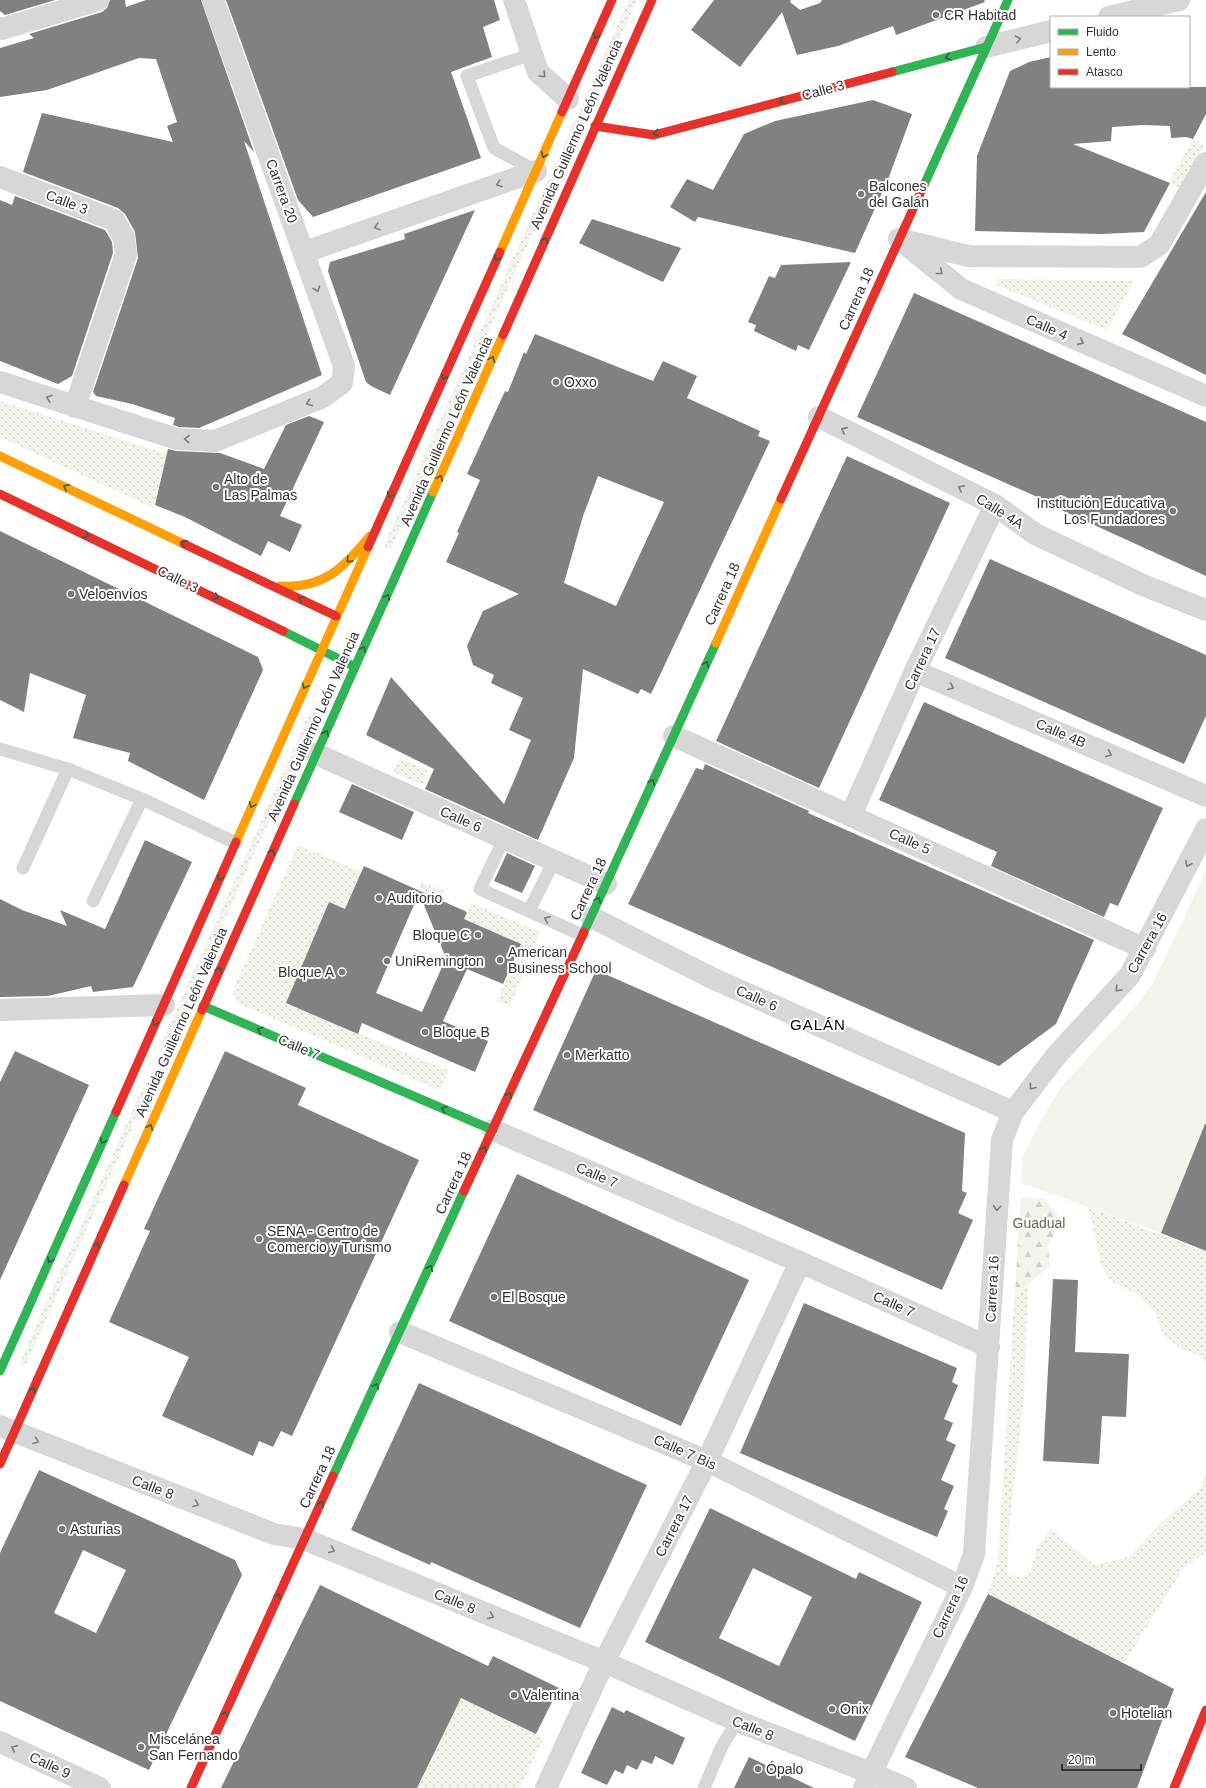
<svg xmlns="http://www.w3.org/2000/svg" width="1206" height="1788" font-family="Arial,sans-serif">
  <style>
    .grass { fill: url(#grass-dots) }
    .forest { fill: url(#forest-firs) }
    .park { fill: #f1f5ed }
    .building { fill: #818181; fill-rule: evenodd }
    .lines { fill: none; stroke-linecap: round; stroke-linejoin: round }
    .lane { stroke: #d7d7d7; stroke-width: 13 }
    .street { stroke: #d7d7d7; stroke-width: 22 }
    .fast { stroke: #30b455; stroke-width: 9 }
    .slow { stroke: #ff9f0a; stroke-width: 9 }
    .jam { stroke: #e5322d; stroke-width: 9 }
    .oneway { stroke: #32603f }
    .oneway2 { stroke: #7d7d7d }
    .poi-dot { fill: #7a7a7a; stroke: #fff; stroke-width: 1.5 }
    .labels { text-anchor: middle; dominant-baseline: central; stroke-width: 4; stroke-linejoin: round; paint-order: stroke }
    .poi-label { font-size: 14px; fill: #333; stroke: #fff; text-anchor: start }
    .street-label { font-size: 14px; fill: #333; stroke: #fff }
    .park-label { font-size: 14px; fill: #56703f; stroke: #fff }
    .neighbourhood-label { font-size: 15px; letter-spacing: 1px; fill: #000; stroke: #fff }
  </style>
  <defs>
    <pattern id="grass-dots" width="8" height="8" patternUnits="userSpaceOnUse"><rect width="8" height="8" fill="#f1f5ed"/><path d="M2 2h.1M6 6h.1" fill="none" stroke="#cfd2cc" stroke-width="1.8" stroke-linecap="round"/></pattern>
    <pattern id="forest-firs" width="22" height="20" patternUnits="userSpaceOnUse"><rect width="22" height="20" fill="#f1f5ed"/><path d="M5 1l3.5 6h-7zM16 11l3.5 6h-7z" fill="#cfd2cc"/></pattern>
  </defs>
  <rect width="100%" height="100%" fill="#fff"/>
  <!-- grass -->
  <g class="grass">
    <polygon points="629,0 637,0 391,549 384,546"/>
    <polygon points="1193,139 1204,146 1183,189 1169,183"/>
    <polygon points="996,279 1134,281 1107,330 996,285"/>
    <polygon points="0,401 167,454 153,508 0,437"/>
    <polygon points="311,710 317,713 169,1045 162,1042"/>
    <polygon points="400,758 429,771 423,785 393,772"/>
    <polygon points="298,845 361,872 345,909 329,902 286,1003 449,1071 439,1090 237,1003 233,990"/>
    <polygon points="419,881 445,891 432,923"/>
    <polygon points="471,903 540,932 510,1006 497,1001 521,944 464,919"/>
    <polygon points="143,1087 149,1090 25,1367 19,1364"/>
    <polygon points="1088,1207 1206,1252 1206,1363 1200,1356 1181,1349 1163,1335 1156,1314 1137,1294 1111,1281 1102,1267"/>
    <polygon points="1028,1285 1024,1396 1009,1528 1007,1574 1021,1578 1030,1573 1038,1546 1051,1529 1094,1565 1129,1557 1163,1521 1200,1488 1206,1474 1206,1552 1183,1569 1124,1663 988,1594 998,1560 1015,1291 1020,1291"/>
    <polygon points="461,1698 544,1738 520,1788 417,1788"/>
  </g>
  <!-- forest -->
  <polygon class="forest" points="1021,1197 1045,1199 1062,1221 1048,1245 1050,1266 1020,1291 1015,1291"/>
  <!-- park -->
  <polygon class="park" points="1206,871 1206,1122 1161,1233 1021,1183 1022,1158 1039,1124 1061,1087 1139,1002 1153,983"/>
  <!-- building -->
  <g class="building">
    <polygon points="0,0 55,0 5,15 0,11"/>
    <polygon points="110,0 125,0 126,7 146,0 201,0 254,152 244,141 322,375 199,428 179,427 173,425 175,418 132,404 96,396 93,392 138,258 135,232 125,214 118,208 23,172 42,113 173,142 167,126 177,122 156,59 139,58 47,90 0,97 0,48 34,38 29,34 102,12 107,8"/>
    <polygon points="226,0 494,0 500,20 483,27 492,57 451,72 481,158 313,217 298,200"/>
    <polygon points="714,0 791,0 790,2 800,10 820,3 822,0 984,0 985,2 896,35 893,26 838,46 797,55 782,12 740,67 691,30"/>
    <polygon points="1051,57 1051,87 1206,87 1206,114 1193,139 1186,137 1171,138 1170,126 1143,125 1112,127 1111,141 1073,144 1170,183 1144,232 1102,234 975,231 977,156 1010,71 1029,62"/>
    <polygon points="873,100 912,114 889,177 855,253 698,217 695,222 670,207 687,179 713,190 744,134 775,121"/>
    <polygon points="1206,192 1206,375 1122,334"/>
    <polygon points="15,196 105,230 112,242 113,253 72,376 58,384 0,361 0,200 12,205"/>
    <polygon points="475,210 390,395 371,386 366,382 328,271 330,262 405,239 404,234"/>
    <polygon points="592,219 681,248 663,282 579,243"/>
    <polygon points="851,262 809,350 798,345 796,351 754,331 756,325 748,322 769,276 775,278 781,265"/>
    <polygon points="914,293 1206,422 1206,576 1059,509 1060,507 857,417"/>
    <path d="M535 334 653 381 663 361 688 372 697 376 687 398 760 431 758 436 770 441 651 694 641 689 638 694 583 669 574 758 538 840 425 789 434 769 366 735 391 677 504 804 531 740 509 730 523 698 491 683 494 675 473 665 467 646 483 611 519 594 446 562 459 533 457 532 480 480 467 474 505 391 508 392 524 352 526 354ZM598 476 664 502 616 606 564 583 583 516Z"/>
    <polygon points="309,416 324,422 280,516 302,525 290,552 268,541 261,556 185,517 155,505 168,449 176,451 220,453 264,469 286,425"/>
    <polygon points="847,456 950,503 819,788 716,741"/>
    <polygon points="0,531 258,657 263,670 204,800 128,761 130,753 73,738 86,695 30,673 24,712 0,700"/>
    <polygon points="990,559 1206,655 1206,716 1184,764 945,658"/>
    <polygon points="924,702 1163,808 1118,906 1110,903 1104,917 991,866 997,852 879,800"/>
    <polygon points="705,764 809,811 808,813 1094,940 1056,1024 999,1066 628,904 696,768 703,770"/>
    <polygon points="352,784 414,812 402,840 339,812"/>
    <polygon points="145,840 192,862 133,987 93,992 91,986 48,996 0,997 0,899 22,910 67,926 60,910 105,929"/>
    <polygon points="507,853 535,866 522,893 494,881"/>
    <path d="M364 866 467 912 464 919 521 944 503 984 467 969 443 1021 488 1041 475 1072 362 1023 358 1034 286 1003 329 902 345 909ZM419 893 446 958 422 1012 376 993Z"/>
    <polygon points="596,970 965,1133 962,1191 967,1193 958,1213 973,1220 942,1290 533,1110"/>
    <polygon points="15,1051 89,1085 0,1280 0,1082"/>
    <polygon points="225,1051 306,1088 298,1105 419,1160 292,1436 281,1431 273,1447 259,1441 253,1456 162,1416 189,1357 109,1322 150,1231 144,1229"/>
    <polygon points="1205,1124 1206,1124 1206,1251 1161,1233"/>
    <polygon points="517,1174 749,1280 681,1426 449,1321"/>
    <polygon points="1053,1279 1078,1280 1075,1352 1129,1354 1126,1417 1102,1416 1099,1464 1043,1461"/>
    <polygon points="804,1303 957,1368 952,1382 958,1385 944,1419 953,1423 946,1440 956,1445 941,1480 954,1486 944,1509 948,1511 937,1537 740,1453"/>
    <polygon points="419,1383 647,1485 580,1628 431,1562 430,1565 351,1530"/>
    <path d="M39 1470 235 1560 242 1575 149 1770 0 1701V1553ZM83 1550 126 1570 96 1633 54 1613Z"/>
    <path d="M710 1508 856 1579 859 1572 922 1602 855 1741 645 1642ZM753 1568 812 1597 779 1666 719 1638Z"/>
    <polygon points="320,1585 488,1666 493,1656 559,1688 536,1734 461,1698 417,1788 221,1788"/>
    <polygon points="988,1594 1174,1689 1137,1788 978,1788 905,1757"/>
    <polygon points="612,1707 624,1713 626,1710 685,1738 673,1765 655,1756 652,1764 642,1760 637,1770 627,1765 623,1774 615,1770 607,1785 581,1773"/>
    <polygon points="749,1757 814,1788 734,1788"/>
  </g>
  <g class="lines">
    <!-- lane -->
    <g class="lane">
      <polyline points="532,54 467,76 494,148 536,171"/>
      <polyline points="0,749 68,769 142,799 236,843"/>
      <polyline points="504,839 480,889 582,935"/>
      <polyline points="23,868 68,769"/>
      <polyline points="93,901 142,799"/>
      <polyline points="529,911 554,861"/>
      <polyline points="704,1788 721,1748 737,1721"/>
    </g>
    <!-- street -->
    <g class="street">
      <polyline points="514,0 538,72 568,99"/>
      <polyline points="1109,17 1179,0"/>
      <polyline points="0,28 2,29 98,0"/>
      <polyline points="986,47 1051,31"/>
      <polyline points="0,177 114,220 124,238 126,254 75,407"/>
      <polyline points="899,239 968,256 1140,257 1159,245 1206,163"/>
      <polyline points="903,242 961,289 1206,396"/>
      <polyline points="305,252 536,171"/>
      <polyline points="0,382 177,439 215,441 323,397 342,383 344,366 213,0"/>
      <polyline points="819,417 995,505 1035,534 1143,585 1206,610"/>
      <polyline points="915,671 1206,796"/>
      <polyline points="674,736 1145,949"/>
      <polyline points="316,754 606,884"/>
      <polyline points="851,815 915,671 995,505"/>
      <polyline points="591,917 714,979 1013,1112"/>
      <polyline points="0,1010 164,1005"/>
      <polyline points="493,1130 800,1262 989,1347"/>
      <polyline points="400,1332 707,1461 962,1587"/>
      <polyline points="0,1426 274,1534 304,1539 604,1662 737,1721 871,1773 906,1788"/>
      <polyline points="0,1742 100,1788"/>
      <polyline points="546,1788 604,1662 707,1461 800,1262"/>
      <polyline points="864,1788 962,1587 974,1554 1002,1140 1013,1112 1056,1056 1130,975 1206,829"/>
    </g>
    <!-- fast -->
    <g class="fast">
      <polyline points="892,72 986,47"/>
      <polyline points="924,185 1008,0"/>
      <polyline points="283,631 355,667"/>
      <polyline points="294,804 433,492"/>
      <polyline points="584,932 716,643"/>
      <polyline points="203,1006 493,1130"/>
      <polyline points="0,1371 116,1112"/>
      <polyline points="333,1476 464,1191"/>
    </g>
    <!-- slow -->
    <g class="slow">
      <polyline points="500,252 562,112"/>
      <polyline points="0,456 184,544"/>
      <polyline points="433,492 503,335"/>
      <path d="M280 586C324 589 343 568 370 536"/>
      <polyline points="716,643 781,499"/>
      <polyline points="236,842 368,547"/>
      <polyline points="124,1185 202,1010"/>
    </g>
    <!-- jam -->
    <g class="jam">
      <polyline points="562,112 612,0"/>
      <polyline points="595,126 654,135 892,72"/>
      <polyline points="503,335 652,0"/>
      <polyline points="0,494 283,631"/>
      <polyline points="781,499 924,185"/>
      <polyline points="184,544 336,616"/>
      <polyline points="368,547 500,252"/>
      <polyline points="202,1010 294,804"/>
      <polyline points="116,1112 236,842"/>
      <polyline points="464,1191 584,932"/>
      <polyline points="0,1464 124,1185"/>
      <polyline points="191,1788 333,1476"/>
      <polyline points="1174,1788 1206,1710"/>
    </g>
  </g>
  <!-- one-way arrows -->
  <defs><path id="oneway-chevron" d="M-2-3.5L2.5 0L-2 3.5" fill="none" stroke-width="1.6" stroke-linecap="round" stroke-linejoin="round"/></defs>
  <g class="oneway">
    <use href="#oneway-chevron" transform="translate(596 36) rotate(114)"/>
    <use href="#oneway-chevron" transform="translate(948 57) rotate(165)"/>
    <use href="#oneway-chevron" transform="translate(782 101) rotate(165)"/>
    <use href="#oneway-chevron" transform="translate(656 133) rotate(173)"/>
    <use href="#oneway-chevron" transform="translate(544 155) rotate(114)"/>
    <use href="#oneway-chevron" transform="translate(545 240) rotate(-66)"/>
    <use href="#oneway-chevron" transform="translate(497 258) rotate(114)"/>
    <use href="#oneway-chevron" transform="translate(492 359) rotate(-66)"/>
    <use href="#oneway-chevron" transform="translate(444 377) rotate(114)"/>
    <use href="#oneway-chevron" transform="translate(440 478) rotate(-66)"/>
    <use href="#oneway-chevron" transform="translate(66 487) rotate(-155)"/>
    <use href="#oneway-chevron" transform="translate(390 495) rotate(114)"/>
    <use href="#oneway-chevron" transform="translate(86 535) rotate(26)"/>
    <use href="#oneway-chevron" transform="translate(184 543) rotate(-154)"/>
    <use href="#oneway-chevron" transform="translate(349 560) rotate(136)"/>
    <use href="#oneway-chevron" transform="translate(216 597) rotate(26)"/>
    <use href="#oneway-chevron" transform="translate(387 597) rotate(-66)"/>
    <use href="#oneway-chevron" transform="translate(301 599) rotate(-155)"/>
    <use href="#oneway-chevron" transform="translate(363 649) rotate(-66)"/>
    <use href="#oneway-chevron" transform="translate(706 664) rotate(-66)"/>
    <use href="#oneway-chevron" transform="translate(305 686) rotate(114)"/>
    <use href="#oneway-chevron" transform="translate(326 733) rotate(-65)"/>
    <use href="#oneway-chevron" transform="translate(652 782) rotate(-65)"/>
    <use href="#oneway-chevron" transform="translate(252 805) rotate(114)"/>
    <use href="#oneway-chevron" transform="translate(272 852) rotate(-66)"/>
    <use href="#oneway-chevron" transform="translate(220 878) rotate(114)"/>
    <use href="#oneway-chevron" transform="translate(598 900) rotate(-66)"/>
    <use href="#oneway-chevron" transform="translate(219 970) rotate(-66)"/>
    <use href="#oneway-chevron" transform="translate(155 1023) rotate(114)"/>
    <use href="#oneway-chevron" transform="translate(260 1030) rotate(-157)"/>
    <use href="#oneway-chevron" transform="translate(509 1095) rotate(-65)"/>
    <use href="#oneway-chevron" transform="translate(444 1109) rotate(-157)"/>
    <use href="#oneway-chevron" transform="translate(150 1127) rotate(-66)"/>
    <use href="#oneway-chevron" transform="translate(103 1141) rotate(114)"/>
    <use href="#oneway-chevron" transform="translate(484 1149) rotate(-65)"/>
    <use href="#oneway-chevron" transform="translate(97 1245) rotate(-66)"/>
    <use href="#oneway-chevron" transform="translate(50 1260) rotate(114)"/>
    <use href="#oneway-chevron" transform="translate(430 1268) rotate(-65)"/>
    <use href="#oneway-chevron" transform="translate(376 1386) rotate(-65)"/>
    <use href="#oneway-chevron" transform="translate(33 1390) rotate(-66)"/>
    <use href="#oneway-chevron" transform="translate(321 1504) rotate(-65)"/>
    <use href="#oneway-chevron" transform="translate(278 1596) rotate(-66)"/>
    <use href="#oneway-chevron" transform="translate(225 1714) rotate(-66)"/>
  </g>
  <g class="oneway2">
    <use href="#oneway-chevron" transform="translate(1018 39) rotate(-14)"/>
    <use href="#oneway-chevron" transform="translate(543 75) rotate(46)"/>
    <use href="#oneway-chevron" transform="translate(499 184) rotate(161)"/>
    <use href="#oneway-chevron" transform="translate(377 227) rotate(161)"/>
    <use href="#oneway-chevron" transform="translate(940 272) rotate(39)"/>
    <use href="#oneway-chevron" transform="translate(317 289) rotate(71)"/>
    <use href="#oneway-chevron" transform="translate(1081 342) rotate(24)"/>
    <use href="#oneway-chevron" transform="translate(49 398) rotate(-161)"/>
    <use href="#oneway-chevron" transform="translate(309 403) rotate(158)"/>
    <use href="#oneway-chevron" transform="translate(844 430) rotate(-153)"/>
    <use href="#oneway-chevron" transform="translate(187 439) rotate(-177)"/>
    <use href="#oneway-chevron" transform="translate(961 488) rotate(-153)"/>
    <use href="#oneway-chevron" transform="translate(951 687) rotate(23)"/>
    <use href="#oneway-chevron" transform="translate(1109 754) rotate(23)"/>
    <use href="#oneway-chevron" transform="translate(1188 864) rotate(117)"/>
    <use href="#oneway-chevron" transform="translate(547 919) rotate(-156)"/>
    <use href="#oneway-chevron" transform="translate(1118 989) rotate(133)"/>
    <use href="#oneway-chevron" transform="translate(1032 1087) rotate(127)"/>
    <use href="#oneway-chevron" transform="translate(997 1208) rotate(94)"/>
    <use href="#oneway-chevron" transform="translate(36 1441) rotate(21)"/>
    <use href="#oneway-chevron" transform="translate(196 1504) rotate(21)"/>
    <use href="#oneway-chevron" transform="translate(332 1550) rotate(22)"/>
    <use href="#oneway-chevron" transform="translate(491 1616) rotate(22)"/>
    <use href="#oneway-chevron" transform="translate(14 1748) rotate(-155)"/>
  </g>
  <!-- markers -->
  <g class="poi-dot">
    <circle cx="936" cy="15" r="4"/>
    <circle cx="861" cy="194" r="4"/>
    <circle cx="556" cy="382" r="4"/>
    <circle cx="216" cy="487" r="4"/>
    <circle cx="1173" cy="511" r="4"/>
    <circle cx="71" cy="594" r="4"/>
    <circle cx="379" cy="898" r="4"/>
    <circle cx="478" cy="935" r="4"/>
    <circle cx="500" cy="960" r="4"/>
    <circle cx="387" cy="961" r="4"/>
    <circle cx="342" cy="972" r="4"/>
    <circle cx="425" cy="1032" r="4"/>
    <circle cx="567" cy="1055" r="4"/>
    <circle cx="259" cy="1239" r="4"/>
    <circle cx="494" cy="1297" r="4"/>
    <circle cx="62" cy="1529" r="4"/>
    <circle cx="514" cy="1695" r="4"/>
    <circle cx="832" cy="1709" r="4"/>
    <circle cx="1113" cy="1713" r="4"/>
    <circle cx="141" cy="1747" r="4"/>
    <circle cx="758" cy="1769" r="4"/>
  </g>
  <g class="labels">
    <!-- poi labels -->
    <g class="poi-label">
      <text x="944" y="15">CR Habitad</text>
      <text x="869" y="186">Balcones<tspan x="869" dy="16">del Galán</tspan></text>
      <text x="564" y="382">Oxxo</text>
      <text x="224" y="479">Alto de<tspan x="224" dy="16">Las Palmas</tspan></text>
      <text x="1165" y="503" text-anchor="end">Institución Educativa<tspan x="1165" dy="16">Los Fundadores</tspan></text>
      <text x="79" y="594">Veloenvíos</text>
      <text x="387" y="898">Auditorio</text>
      <text x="470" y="935" text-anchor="end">Bloque C</text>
      <text x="508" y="952">American<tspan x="508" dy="16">Business School</tspan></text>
      <text x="395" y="961">UniRemington</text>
      <text x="334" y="972" text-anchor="end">Bloque A</text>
      <text x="433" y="1032">Bloque B</text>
      <text x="575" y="1055">Merkatto</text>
      <text x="267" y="1231">SENA - Centro de<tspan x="267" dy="16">Comercio y Turismo</tspan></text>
      <text x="502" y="1297">El Bosque</text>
      <text x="70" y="1529">Asturias</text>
      <text x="522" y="1695">Valentina</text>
      <text x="840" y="1709">Onix</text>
      <text x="1121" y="1713">Hotelian</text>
      <text x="149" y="1739">Miscelánea<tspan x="149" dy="16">San Fernando</tspan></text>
      <text x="766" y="1769">Ópalo</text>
    </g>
    <!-- street labels -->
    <g class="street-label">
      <text transform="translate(823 90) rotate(-15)">Calle 3</text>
      <text transform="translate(576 134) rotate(-66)">Avenida Guillermo León Valencia</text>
      <text transform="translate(282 191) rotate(70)">Carrera 20</text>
      <text transform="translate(67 202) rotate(21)">Calle 3</text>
      <text transform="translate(856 299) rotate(-66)">Carrera 18</text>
      <text transform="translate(1047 327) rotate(24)">Calle 4</text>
      <text transform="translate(446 431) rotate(-66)">Avenida Guillermo León Valencia</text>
      <text transform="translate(1000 511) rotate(32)">Calle 4A</text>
      <text transform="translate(178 579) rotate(26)">Calle 3</text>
      <text transform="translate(722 594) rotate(-66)">Carrera 18</text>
      <text transform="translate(922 659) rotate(-65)">Carrera 17</text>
      <text transform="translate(313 726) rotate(-66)">Avenida Guillermo León Valencia</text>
      <text transform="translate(1061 733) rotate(23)">Calle 4B</text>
      <text transform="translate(461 819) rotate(24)">Calle 6</text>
      <text transform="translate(910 841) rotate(24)">Calle 5</text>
      <text transform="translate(588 889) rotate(-65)">Carrera 18</text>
      <text transform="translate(1147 943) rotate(-61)">Carrera 16</text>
      <text transform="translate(757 998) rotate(24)">Calle 6</text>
      <text transform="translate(181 1022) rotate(-66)">Avenida Guillermo León Valencia</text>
      <text transform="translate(299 1047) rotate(23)">Calle 7</text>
      <text transform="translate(597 1175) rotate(23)">Calle 7</text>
      <text transform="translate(453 1183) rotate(-65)">Carrera 18</text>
      <text transform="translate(992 1289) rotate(-87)">Carrera 16</text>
      <text transform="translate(894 1304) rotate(24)">Calle 7</text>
      <text transform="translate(685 1452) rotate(24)">Calle 7 Bis</text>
      <text transform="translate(317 1477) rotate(-65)">Carrera 18</text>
      <text transform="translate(153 1487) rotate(21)">Calle 8</text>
      <text transform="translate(674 1526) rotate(-63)">Carrera 17</text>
      <text transform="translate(455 1601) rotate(22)">Calle 8</text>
      <text transform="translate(950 1607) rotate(-65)">Carrera 16</text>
      <text transform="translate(753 1728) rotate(22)">Calle 8</text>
      <text transform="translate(50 1765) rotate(25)">Calle 9</text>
    </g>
    <!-- park labels -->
    <g class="park-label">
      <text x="1039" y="1223">Guadual</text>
    </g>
    <!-- neighbourhood labels -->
    <g class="neighbourhood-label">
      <text x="818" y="1024">GALÁN</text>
    </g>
  </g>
  <!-- legend -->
  <rect x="1050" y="16" width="140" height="72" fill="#ffffff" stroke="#adadad"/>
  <rect x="1058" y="29" width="20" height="6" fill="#30b455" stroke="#adadad"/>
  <text x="1086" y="36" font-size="12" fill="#333333">Fluido</text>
  <rect x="1058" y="49" width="20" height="6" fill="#ff9f0a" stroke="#adadad"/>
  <text x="1086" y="56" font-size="12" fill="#333333">Lento</text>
  <rect x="1058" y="69" width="20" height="6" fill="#e5322d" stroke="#adadad"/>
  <text x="1086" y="76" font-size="12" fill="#333333">Atasco</text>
  <!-- scale -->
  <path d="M1062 1764v6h79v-6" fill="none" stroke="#333333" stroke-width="2"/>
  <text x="1068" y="1764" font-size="12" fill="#333333" stroke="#ffffff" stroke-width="3" paint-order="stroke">20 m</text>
</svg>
